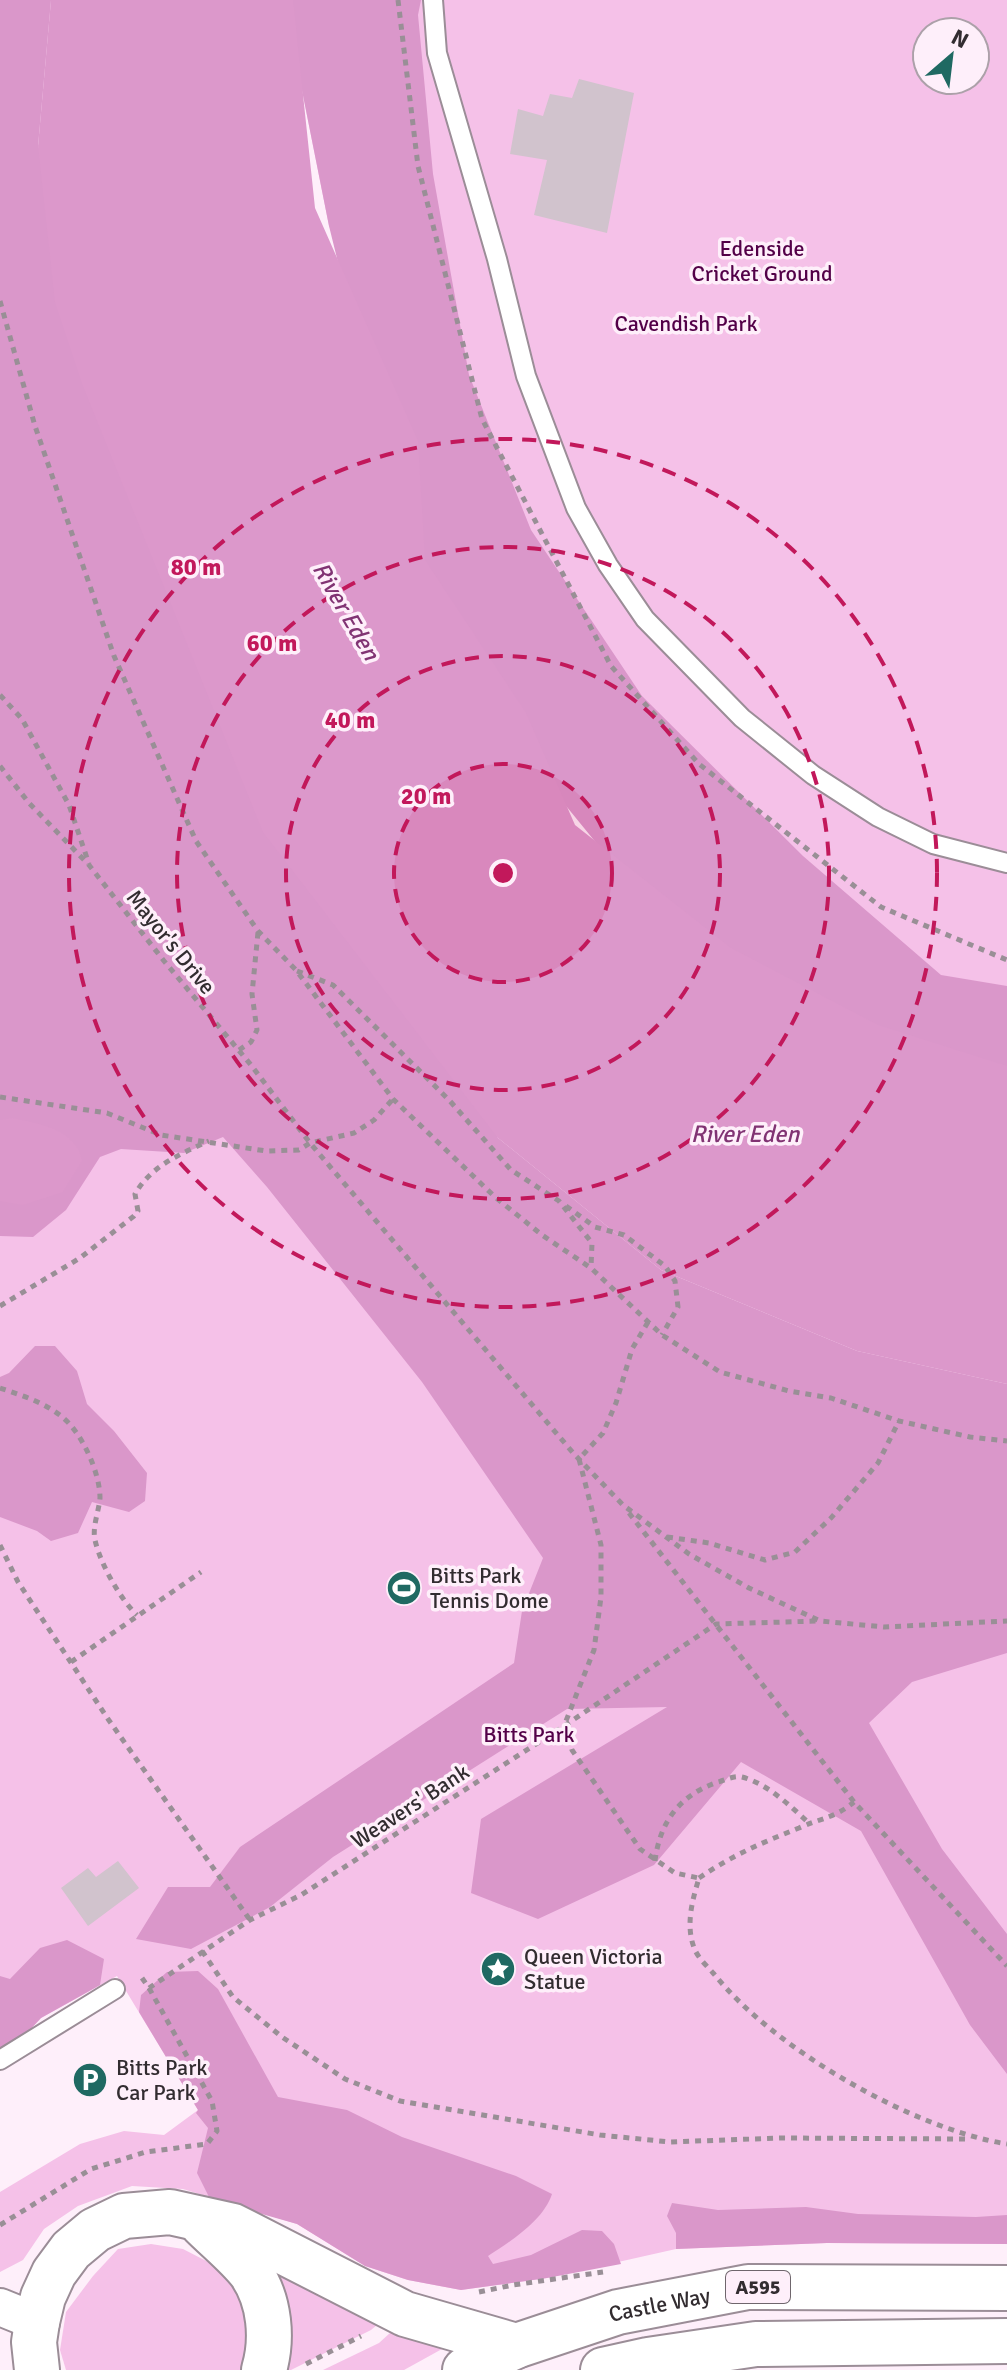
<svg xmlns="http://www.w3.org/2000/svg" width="1007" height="2370" font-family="Signika,sans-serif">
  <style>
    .green { fill: #f5c1e8; fill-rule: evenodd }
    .forest { fill: #da97ca }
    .water { fill: #dc98cb }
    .building { fill: #d1c3cd }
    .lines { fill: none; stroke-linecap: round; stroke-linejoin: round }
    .service-casing { stroke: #9b8d97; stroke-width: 22 }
    .minor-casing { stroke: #9b8d97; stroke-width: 40 }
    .tertiary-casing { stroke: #9b8d97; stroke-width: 48 }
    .primary-casing { stroke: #9b8d97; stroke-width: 48 }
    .path { stroke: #998f96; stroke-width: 5; stroke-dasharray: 6 6; stroke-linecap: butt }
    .service { stroke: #fff; stroke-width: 18 }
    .minor { stroke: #fff; stroke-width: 36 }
    .tertiary { stroke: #fff; stroke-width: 44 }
    .primary { stroke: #fff; stroke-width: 44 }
    .ring { fill: none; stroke: #c2185b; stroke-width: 4; stroke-dasharray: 14 10 }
    .labels { text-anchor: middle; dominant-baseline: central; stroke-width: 7; stroke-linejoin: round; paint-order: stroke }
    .shield { fill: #feeffa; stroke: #6f666d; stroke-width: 2 }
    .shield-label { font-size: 20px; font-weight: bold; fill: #322c30 }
    .park-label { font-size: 22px; fill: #530048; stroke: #feeffa }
    .street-label { font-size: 22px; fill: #322c30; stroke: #feeffa }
    .poi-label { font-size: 22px; fill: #322c30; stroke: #feeffa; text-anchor: start }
    .water-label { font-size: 24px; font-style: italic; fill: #813373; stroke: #feeffa }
    .centre { fill: #c2185b; stroke: #feeffa; stroke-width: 4 }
    .ring-label { font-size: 24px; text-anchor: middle; font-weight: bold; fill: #c2185b; stroke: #feeffa; stroke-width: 7; stroke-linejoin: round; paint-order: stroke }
  </style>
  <rect width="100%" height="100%" fill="#feeffa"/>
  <!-- green -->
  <g class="green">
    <polygon points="0,0 51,0 38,146 498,1138 661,1270 857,1351 1007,1384 1007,2244 827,2243 676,2249 547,2278 461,2290 408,2280 365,2266 297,2224 183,2189 132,2186 78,2206 44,2229 23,2260 0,2272 0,2192 80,2144 124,2131 164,2135 198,2110 117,1976 41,2018 25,2035 0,2049"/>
    <path d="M284 0H1007V1072L755 989 329 226ZM927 32H975V80H927Z"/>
    <polygon points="241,2241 384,2319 371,2330 291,2370 285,2370"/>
    <polygon points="151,2244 183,2249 216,2266 240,2289 252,2315 254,2370 66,2370 60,2350 66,2312 93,2276 118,2249"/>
    <polygon points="405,2329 471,2333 404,2370 323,2370 379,2343 390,2333"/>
  </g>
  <!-- forest -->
  <g class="forest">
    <polygon points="0,0 51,0 38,146 498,1138 661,1270 857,1351 1007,1384 1007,1653 912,1682 869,1723 942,1849 1007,1934 1007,2074 970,2025 861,1831 741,1762 654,1865 538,1919 471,1893 481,1819 667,1707 567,1709 333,1857 270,1907 191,1949 136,1939 168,1887 210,1887 240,1847 514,1663 522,1611 543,1558 422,1382 267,1187 223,1137 184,1153 121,1149 100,1157 66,1210 33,1237 0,1236"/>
    <polygon points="284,0 421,0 418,15 433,174 469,375 531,530 642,696 803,856 941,975 1007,986 1007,1072 755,989 637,893 505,731 434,597 369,388 329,226"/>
    <polygon points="35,1346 55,1346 77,1371 87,1404 114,1431 147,1473 145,1501 129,1512 92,1502 78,1533 51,1541 37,1531 0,1517 0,1377 9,1373"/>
    <polygon points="67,1940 104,1959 100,1985 41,2018 25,2035 0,2049 0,1976 10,1979 40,1948"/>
    <path d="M198 1971 218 1989 278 2097 347 2110 402 2137 516 2176 552 2194C543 2221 511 2241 488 2256L493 2264 531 2255 582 2230 602 2231 614 2244 621 2264 547 2278 461 2290 408 2280 365 2266 297 2224 210 2199 197 2173 208 2128 196 2113 198 2110 139 2012 141 1995 167 1972Z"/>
    <polygon points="672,2203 718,2210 806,2207 858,2214 976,2217 1007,2215 1007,2244 827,2243 676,2249 676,2233 667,2216"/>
  </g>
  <!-- water -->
  <g class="water">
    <polygon points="51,0 293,0 315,208 418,441 425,560 526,713 575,825 731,948 878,1025 1007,1066 1007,1384 857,1351 661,1270 498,1138 263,832 83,386 55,302 38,146"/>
    <path d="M12 1118C38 1123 78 1130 82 1161L63 1192 23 1205 0 1201V1120Z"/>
  </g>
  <!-- building -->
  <g class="building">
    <polygon points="579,79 634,93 607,233 534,215 547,160 510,154 518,109 543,116 550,94 572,98"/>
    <polygon points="118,1861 139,1888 88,1926 61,1888 88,1868 96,1877"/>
  </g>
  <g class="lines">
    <!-- service casing -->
    <g class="service-casing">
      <g id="service">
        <polyline points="433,0 437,53 497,259 526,376 576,508 608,565 645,619 742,718 813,775 878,817 933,844 1007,863"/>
        <polyline points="0,2060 115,1989"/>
      </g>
    </g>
    <!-- minor casing -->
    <g class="minor-casing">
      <polyline id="minor" points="0,2307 37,2322"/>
    </g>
    <!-- tertiary casing -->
    <g class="tertiary-casing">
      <polyline id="tertiary" points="37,2370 34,2342 37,2322"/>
    </g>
    <!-- primary casing -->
    <g class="primary-casing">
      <g id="primary">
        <path d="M202 2224C218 2240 238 2256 251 2273 270 2301 273 2339 264 2370"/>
        <polyline points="37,2322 43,2297 54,2273 71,2250 95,2230 124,2216 170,2212 233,2226 405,2314 516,2346"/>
        <path id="s1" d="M465 2370 516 2346 618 2312 748 2287 1007 2288"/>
        <polyline points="603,2370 648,2360 756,2344 1007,2341"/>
      </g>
    </g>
    <!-- path -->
    <g class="path">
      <polyline points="398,0 418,166 482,419 611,666 699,764 881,907 1007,960"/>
      <polyline points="0,301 35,426 114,656 196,841 258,931 296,970 393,1099 495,1197 542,1235 591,1268 662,1335 720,1372 789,1391 831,1398 899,1421 970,1437 1007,1441"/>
      <polyline points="0,695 22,719 69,805 89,864"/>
      <polyline points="0,766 29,803 89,865 164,961 251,1065 310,1143 574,1454 623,1505 689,1554 749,1588 820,1621 884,1627 1007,1621"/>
      <polyline points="297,971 333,985 449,1100 511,1170 559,1201 592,1243 591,1268"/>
      <polyline points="239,1050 251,1042 257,1030 252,994 258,932"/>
      <polyline points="0,1097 107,1113 161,1135 266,1151 299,1150 310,1143 354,1133 374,1120 393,1099"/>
      <polyline points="566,1206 595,1227 624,1235 665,1266 675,1281 678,1307 662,1335"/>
      <path d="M0 1306 80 1258 134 1216 138 1211 135 1194C151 1166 180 1154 209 1141"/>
      <path d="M648 1322 632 1349 616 1403 603 1433 579 1459 601 1545V1597L594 1650 564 1726 572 1750 640 1849 675 1873 699 1878C692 1901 685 1927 695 1950 699 1959 708 1967 714 1974 774 2049 913 2129 1007 2144"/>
      <path d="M0 1388C21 1395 43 1402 61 1416 81 1431 100 1472 100 1498 99 1511 92 1527 95 1540 100 1563 120 1599 137 1615"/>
      <polyline points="629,1513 854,1802 1007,1966"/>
      <polyline points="667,1537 709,1543 765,1560 795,1552 831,1518 878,1463 899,1421"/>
      <polyline points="0,1545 18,1582 108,1719 250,1920"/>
      <polyline points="71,1662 201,1572"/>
      <path d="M655 1861C660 1821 680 1795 718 1782 726 1780 734 1775 742 1777 768 1784 790 1806 809 1823"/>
      <path d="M699 1878C733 1855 761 1843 799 1828 821 1818 835 1818 854 1802"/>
      <polyline points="202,1951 233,1997 282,2037 345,2079 400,2101 600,2135 670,2142 780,2138 968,2139"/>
      <polyline points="142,1978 149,1988 250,1920 301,1895 564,1726 716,1624 819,1621"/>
      <polyline points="0,2225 91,2169 146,2152 207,2144 217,2131 212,2101 149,1988"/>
      <polyline points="479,2292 513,2285 603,2272"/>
      <polyline points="306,2364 361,2336"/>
    </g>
    <!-- service -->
    <use href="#service" class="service"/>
    <!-- minor -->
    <use href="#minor" class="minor"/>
    <!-- tertiary -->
    <use href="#tertiary" class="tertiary"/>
    <!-- primary -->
    <use href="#primary" class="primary"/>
  </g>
  <!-- distance rings -->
  <circle cx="503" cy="873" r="109" fill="#c2185b" fill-opacity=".12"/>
  <g class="ring">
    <circle cx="503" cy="873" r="109"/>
    <circle cx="503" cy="873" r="217"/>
    <circle cx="503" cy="873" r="326"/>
    <circle cx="503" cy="873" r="434"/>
  </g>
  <!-- icons -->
  <defs>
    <g id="stadium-disc" transform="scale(1.8)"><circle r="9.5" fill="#1f6962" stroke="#feeffa"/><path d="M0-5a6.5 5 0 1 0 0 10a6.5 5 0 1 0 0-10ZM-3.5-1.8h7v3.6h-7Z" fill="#fff"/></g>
    <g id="sight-disc" transform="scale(1.8)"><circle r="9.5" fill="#1f6962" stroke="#feeffa"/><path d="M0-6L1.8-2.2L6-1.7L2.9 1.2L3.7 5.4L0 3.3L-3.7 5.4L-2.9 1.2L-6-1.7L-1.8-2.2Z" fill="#fff"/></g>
    <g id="parking-disc" transform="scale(1.8)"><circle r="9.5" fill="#1f6962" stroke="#feeffa"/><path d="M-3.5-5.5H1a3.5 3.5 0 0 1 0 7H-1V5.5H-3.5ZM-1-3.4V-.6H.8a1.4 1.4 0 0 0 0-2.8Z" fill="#fff"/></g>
  </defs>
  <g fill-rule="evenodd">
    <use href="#stadium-disc" x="404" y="1588"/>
    <use href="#sight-disc" x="498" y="1969"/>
    <use href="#parking-disc" x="90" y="2080"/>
  </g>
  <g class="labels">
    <!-- shield labels -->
    <rect class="shield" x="726" y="2271" width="64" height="32" rx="6"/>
    <g class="shield-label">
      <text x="758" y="2287">A595</text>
    </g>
    <!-- park labels -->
    <g class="park-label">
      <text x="762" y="248">Edenside<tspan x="762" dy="25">Cricket Ground</tspan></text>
      <text x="686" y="323">Cavendish Park</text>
      <text x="529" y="1734">Bitts Park</text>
    </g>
    <!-- street labels -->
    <g class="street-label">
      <text transform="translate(171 942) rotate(51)">Mayor's Drive</text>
      <text transform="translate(410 1806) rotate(-33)">Weavers' Bank</text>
      <text stroke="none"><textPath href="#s1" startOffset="206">Castle Way</textPath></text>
    </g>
    <!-- poi labels -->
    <g class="poi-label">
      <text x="430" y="1575">Bitts Park<tspan x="430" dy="25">Tennis Dome</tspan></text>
      <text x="524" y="1956">Queen Victoria<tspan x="524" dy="25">Statue</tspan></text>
      <text x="116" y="2067">Bitts Park<tspan x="116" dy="25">Car Park</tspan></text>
    </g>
    <!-- water labels -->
    <g class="water-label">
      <text transform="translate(346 611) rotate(60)">River Eden</text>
      <text x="745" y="1134">River Eden</text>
    </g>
  </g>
  <circle cx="503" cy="873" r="12" class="centre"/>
  <g class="ring-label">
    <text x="196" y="575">80 m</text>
    <text x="272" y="651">60 m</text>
    <text x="350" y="728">40 m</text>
    <text x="426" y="804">20 m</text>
  </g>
  <!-- north arrow -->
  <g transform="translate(951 56) rotate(28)"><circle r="38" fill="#feeffa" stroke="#aca1a9" stroke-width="2"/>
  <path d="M0-6L14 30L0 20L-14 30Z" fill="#1f6962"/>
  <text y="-12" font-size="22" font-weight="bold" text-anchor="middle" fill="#322c30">N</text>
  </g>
</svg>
